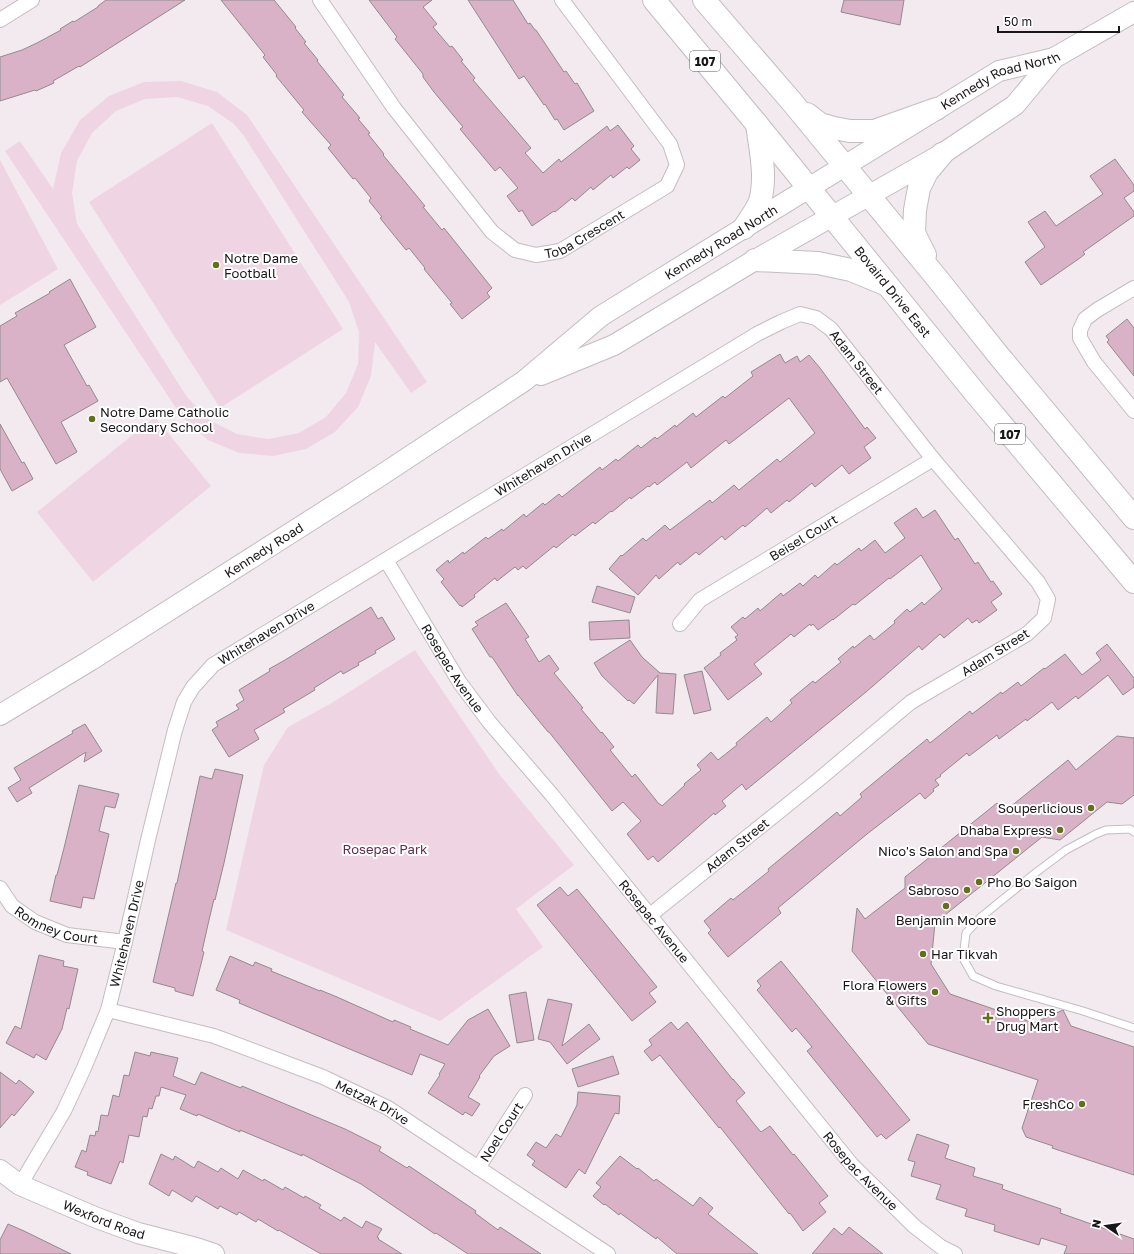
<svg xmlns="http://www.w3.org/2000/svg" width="1134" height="1254" font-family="'Golos Text',sans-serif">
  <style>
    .green { fill: #efd5e3; fill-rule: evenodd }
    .building { fill: #dab2c8; stroke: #928a8e }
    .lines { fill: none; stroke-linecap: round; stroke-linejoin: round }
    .lane-casing { stroke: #c4bcc0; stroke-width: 9 }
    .street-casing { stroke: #c4bcc0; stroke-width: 16 }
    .secondary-casing { stroke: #c4bcc0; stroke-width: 22 }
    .primary-casing { stroke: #c4bcc0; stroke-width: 24 }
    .lane { stroke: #fff; stroke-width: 7 }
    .street { stroke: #fff; stroke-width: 14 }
    .secondary { stroke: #fff; stroke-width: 20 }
    .primary { stroke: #fff; stroke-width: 22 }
    .poi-dot { fill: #63701a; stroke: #fff; stroke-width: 1.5 }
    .labels { text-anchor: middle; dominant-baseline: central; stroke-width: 4; stroke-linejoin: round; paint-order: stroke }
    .shield { fill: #fff; stroke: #5e5c5d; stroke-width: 1 }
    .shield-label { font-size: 12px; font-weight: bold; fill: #191618 }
    .street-label { font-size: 13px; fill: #191618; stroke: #fff }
    .poi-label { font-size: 13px; fill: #191618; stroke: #fff; text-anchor: end }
    .park-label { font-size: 13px; fill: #602d4c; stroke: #fff }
  </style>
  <rect width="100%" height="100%" fill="#f2eaee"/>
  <!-- green -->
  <g class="green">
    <path d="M181 81 217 92 247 115 427 382 411 393 375 342 371 376 358 407 335 432 306 449 273 456 239 453 208 440 182 417 5 151 20 141 53 189 61 153 80 120 109 96 144 82ZM177 97 208 106 234 124 244 136 349 302 359 332 358 364 346 393 326 417 299 433 268 439 237 434 209 420 187 397 77 224 72 193 77 161 92 133 116 111 145 99Z"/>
    <polygon points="212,123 343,329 220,408 89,202"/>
    <polygon points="0,160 58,269 0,305"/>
    <polygon points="155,417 211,486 93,582 37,512"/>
    <polygon points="415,650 499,774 574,865 516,909 543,947 440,1021 226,930 264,765 288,727 330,704"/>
  </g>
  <!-- building -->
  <g class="building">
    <polygon points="106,0 185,0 80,67 79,66 53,81 54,83 36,91 35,90 0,101 0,57 22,50 37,43 61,30 60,29 73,21 74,22 98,7 98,6"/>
    <polygon points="221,0 274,0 296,27 295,28 306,42 304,43 318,60 317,61 344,95 342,97 360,118 358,119 370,133 368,134 384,154 383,155 425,206 423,207 442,230 444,228 492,288 487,293 490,297 462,319 450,304 452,303 424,269 425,268 409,248 406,250 380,218 382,217 369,201 371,198 355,178 353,179 328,148 331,145 302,112 304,110 276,76 277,75 263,57 265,55"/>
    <polygon points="369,0 432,0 423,7 437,24 433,27 450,47 452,46 463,60 461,61 475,78 473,80 531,148 525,153 543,173 559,159 561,162 607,126 610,131 618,125 634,146 631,149 640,160 629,169 627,167 613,178 611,175 593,190 591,187 575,201 572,198 555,212 554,211 532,226 522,210 519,212 507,196 518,188 500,167 495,171 460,129 463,127 434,92 423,77 423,74 395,39 397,37"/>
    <polygon points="468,0 513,0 528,24 530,23 535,30 536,30 564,72 566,71 575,84 577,83 594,111 564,130 557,119 555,120 545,104 544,105 524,76 519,79"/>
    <polygon points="844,0 904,0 900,25 841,12"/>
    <polygon points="1115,159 1134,185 1134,191 1124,198 1134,212 1134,216 1083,252 1085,254 1080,258 1041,285 1025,262 1045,247 1028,222 1045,211 1056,226 1103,194 1090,176"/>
    <polygon points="70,279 96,327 64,345 87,386 89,385 98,401 61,422 77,452 56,464 7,378 0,382 0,326 17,316 15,313 50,293 49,292"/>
    <polygon points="1127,319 1134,328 1134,376 1107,342 1109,340 1106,336"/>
    <polygon points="780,354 785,363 797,356 800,362 809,355 820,368 865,429 867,427 876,438 864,447 871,458 849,474 842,465 815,487 812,483 789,502 787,500 771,513 767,508 745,527 743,525 725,540 722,536 699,555 696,552 680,565 678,562 659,579 656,575 638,595 609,569 621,555 622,556 643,538 646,541 665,525 670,530 710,500 712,503 734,485 739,490 777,459 780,462 815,433 789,398 729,444 726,440 691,468 687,462 657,485 655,482 649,487 648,486 631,499 630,497 612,512 611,511 595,524 593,522 575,536 573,534 556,548 554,546 526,569 523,566 518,570 515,567 497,581 495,578 474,595 475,597 462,607 461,605 460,606 441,582 444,579 436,570 448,560 449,563 463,552 464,554 486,537 488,539 502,529 503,531 524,514 526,517 543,503 545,505 559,494 562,497 600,467 602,470 616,459 618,461 638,445 641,448 655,437 657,439 675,425 676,427 693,413 696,417 723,396 725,398 753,376 751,372"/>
    <polygon points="0,424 22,463 24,462 33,479 12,491 0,469"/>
    <polygon points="916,508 923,518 935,510 955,540 958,538 975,564 978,562 991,582 993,581 1002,594 991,602 997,610 979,623 977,620 972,623 968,618 944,638 940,634 922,650 919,646 866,692 746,790 742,784 722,801 726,806 715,815 714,813 658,862 653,856 648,860 627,834 641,821 623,802 612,811 549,732 548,732 518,695 518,696 492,657 490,657 472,629 478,625 475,622 506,603 529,637 525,639 539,662 549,655 559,669 554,673 583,708 581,709 601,733 602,732 614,747 610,750 632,777 635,774 659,804 660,804 662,806 685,785 684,784 701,770 697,765 711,752 718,760 737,745 736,743 767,717 771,722 792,703 790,700 813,681 815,683 841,662 838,659 853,646 854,648 870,635 874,640 895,623 894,621 907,609 910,612 922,602 924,605 942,589 921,555 890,579 889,578 855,605 853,604 833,620 833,619 818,630 813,624 811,626 810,624 794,637 791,634 780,643 754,664 762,674 728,700 704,668 721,655 720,653 737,640 735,637 738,635 731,627 743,617 745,619 758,608 760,611 781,593 783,596 800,583 803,586 815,575 818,578 835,563 837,565 859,548 861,551 875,540 885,553 905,538 894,523"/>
    <polygon points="597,586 635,597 630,613 592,602"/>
    <polygon points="371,607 378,619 382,617 395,639 375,651 376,653 358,663 359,665 343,674 341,671 314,688 315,690 283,709 285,712 254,730 259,739 229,757 212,730 218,726 216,722 239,709 236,705 244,700 239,690 270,671 269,669 285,660"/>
    <polygon points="629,620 630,638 590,640 589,622"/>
    <polygon points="630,640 642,657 660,673 676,674 673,714 656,713 658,675 634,704 629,700 628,701 602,676 594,663"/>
    <polygon points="1107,644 1134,678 1134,687 1123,695 1108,675 1078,699 1076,696 1058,710 1052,702 1027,721 1026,719 999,739 997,735 969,756 967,753 940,775 941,776 935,780 939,785 933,789 934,791 925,799 920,793 867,834 778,908 781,913 728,957 708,933 711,930 704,921 731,898 733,900 769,871 768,869 837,812 840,816 862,797 860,794 927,739 930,743 970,711 972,714 1001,692 1002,694 1018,682 1021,686 1044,668 1045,669 1065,654 1082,675 1101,660 1096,653"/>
    <polygon points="702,671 711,710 694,714 684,675"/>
    <polygon points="85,724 102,751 84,762 86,752 29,788 32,793 17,802 8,788 21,780 14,768 73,733 72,731"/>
    <polygon points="1117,736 1134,738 1134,795 1122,804 1107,802 1060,840 1042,837 935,923 931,964 950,994 1034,1023 1063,1010 1071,1026 1134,1047 1134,1175 1052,1148 1053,1146 1026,1137 1022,1128 1038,1080 928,1044 852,951 857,908 865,919 905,888 905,877 997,803 1004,812 1068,760 1076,770"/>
    <polygon points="215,769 243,775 224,863 215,900 214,899 209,920 202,951 204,952 193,996 175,991 175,988 153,982 176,883 177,883 200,776 212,779"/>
    <polygon points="79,785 119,794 115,808 105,806 99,831 109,834 94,899 83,897 81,908 50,901 56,875 57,875 64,848"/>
    <polygon points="560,887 568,896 577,889 657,987 649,993 656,1002 632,1021 537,905"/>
    <polygon points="39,955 64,961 63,966 78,969 69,1009 67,1008 62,1029 46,1060 36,1054 34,1058 6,1043 15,1026 21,1029"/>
    <polygon points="230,956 253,966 255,962 272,969 271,971 320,991 320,990 337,997 393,1022 394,1020 411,1027 410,1029 448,1045 468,1020 488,1009 510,1046 494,1056 479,1076 480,1077 468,1097 480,1104 472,1116 465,1112 463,1115 428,1093 440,1075 439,1074 445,1064 420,1054 412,1075 239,1003 240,1000 216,990"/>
    <polygon points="781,961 910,1120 886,1139 881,1134 877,1137 807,1051 812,1047 796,1028 792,1032 757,990 761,986 757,981"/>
    <polygon points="526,992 534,1040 517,1043 509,995"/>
    <polygon points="548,999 572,1004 562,1046 589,1024 600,1039 567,1064 550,1042 538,1039"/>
    <polygon points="671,1022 678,1030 687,1022 733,1080 733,1079 745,1093 736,1101 755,1125 761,1132 770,1126 793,1155 794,1154 828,1196 819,1203 826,1212 803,1231 790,1213 789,1214 720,1127 719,1128 660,1055 652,1061 644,1051 652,1045 649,1040"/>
    <polygon points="135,1052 150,1056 151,1052 178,1058 173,1076 195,1085 201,1072 241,1088 242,1086 345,1129 381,1147 379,1151 381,1152 407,1168 409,1166 476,1211 475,1213 498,1230 500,1227 541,1254 468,1254 436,1233 435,1234 361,1184 302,1154 302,1156 240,1130 240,1132 198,1114 197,1116 180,1109 186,1095 161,1087 159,1096 156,1096 152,1109 149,1108 147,1117 143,1116 139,1137 129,1135 123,1163 120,1161 111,1184 87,1175 88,1172 75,1167 82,1150 86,1152 90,1135 95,1136 96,1131 98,1132 101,1115 108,1116 113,1095 119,1097 124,1075 129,1076"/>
    <polygon points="613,1056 619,1074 578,1087 572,1069"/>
    <polygon points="0,1072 16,1084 19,1080 34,1092 14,1116 12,1114 0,1128"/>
    <polygon points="578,1092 620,1096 619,1114 615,1113 585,1174 579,1169 566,1188 532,1165 535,1161 527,1155 536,1142 546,1148 556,1134 561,1137 577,1105"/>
    <polygon points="917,1134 949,1145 945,1158 975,1168 973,1176 1003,1185 1002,1189 1061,1209 1060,1213 1134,1239 1134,1254 1064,1254 1067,1246 1041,1238 1039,1245 994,1231 995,1225 965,1216 967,1209 936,1199 941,1185 911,1176 915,1162 908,1160"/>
    <polygon points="161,1154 173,1160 175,1156 194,1168 198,1161 218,1172 221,1168 238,1179 243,1170 263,1181 264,1179 283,1190 285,1187 304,1198 305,1196 321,1205 319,1208 341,1221 344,1217 362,1228 366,1221 382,1229 377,1237 379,1238 378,1239 402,1254 321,1254 279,1230 278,1231 258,1219 256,1222 239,1212 237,1215 220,1206 218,1209 196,1196 192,1202 172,1190 169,1196 149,1184"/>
    <polygon points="620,1156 637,1169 638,1168 654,1181 656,1179 693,1206 700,1197 713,1208 708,1214 758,1254 677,1254 657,1237 656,1239 620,1213 619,1215 605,1204 604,1205 593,1196 601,1187 596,1183"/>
    <polygon points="8,1224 24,1231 71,1254 0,1254 0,1240"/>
    <polygon points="849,1227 883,1254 812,1254 834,1228 842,1235"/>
  </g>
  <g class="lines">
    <!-- lane casing -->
    <g class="lane-casing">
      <polyline id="lane" points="1134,832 1130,829 1106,830 1096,834 1066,850 1034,874 981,917 966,933 963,958 973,976 996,986 1083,1011 1134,1028"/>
    </g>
    <!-- street casing -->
    <g class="street-casing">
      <g id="street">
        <path id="s1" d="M320 0 394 108 492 232 515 250 536 255 560 251 667 186 677 165 670 144 562 0"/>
        <polyline points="0,20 32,0"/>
        <polyline points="1134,288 1097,310 1085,319 1080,330 1080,338 1094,362 1134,411"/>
        <path id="s2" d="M386 560 460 683 490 723 552 795 852 1165 914 1226 941 1247 955 1254"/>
        <path id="s3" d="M680 624 700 600 933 459"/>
        <path id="s4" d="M0 888 12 906 35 922 67 935 125 942"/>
        <path id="s5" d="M108 1010 214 1036 323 1077 388 1108 608 1254"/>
        <path id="s6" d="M478 1168 525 1095"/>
        <path id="s7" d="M20 1185 64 1111 84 1068 108 1010 125 942 148 840 175 730 184 702 193 687 213 665 757 334 781 322 800 314 816 318 831 329 933 459 1038 582 1048 599 1044 618 1027 634 911 702 817 781 649 916"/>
      </g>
    </g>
    <!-- secondary casing -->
    <g class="secondary-casing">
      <g id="secondary">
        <polyline points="541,375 614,345 755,260 942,154 1015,105 1054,58"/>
        <path id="s8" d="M0 715 91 660 377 478 524 381 601 316 651 285 999 71 1054 58 1134 12"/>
        <path id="s9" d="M0 1170 20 1185 97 1218 138 1233 196 1248 214 1254"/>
      </g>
    </g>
    <!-- primary casing -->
    <g class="primary-casing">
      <g id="primary">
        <path id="s10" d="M654 0 756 123 976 394 1134 582"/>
        <polyline points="704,0 792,102 936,277 999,356 1134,518"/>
        <polyline points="807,114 820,124 834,128 850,131 874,131 936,109"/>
        <path d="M744 228C749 220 757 210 760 201 767 177 760 148 757 124"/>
        <polyline points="925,255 914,233 915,210 919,188 927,172 942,154"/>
        <polyline points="755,260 818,263 851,270 885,284"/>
      </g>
    </g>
    <!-- lane -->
    <use href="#lane" class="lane"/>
    <!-- street -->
    <use href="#street" class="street"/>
    <!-- secondary -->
    <use href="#secondary" class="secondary"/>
    <!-- primary -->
    <use href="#primary" class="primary"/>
  </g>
  <!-- markers -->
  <g class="poi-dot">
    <circle cx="216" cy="265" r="4"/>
    <circle cx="92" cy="419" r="4"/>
    <circle cx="1091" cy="808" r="4"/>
    <circle cx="1060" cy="830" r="4"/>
    <circle cx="1016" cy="851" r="4"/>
    <circle cx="979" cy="882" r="4"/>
    <circle cx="967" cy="890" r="4"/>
    <circle cx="946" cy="906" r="4"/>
    <circle cx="923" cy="954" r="4"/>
    <circle cx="935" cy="992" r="4"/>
    <path d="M986 1012h4v4h4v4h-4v4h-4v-4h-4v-4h4z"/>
    <circle cx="1082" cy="1104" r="4"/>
  </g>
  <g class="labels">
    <!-- shield labels -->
    <g class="shield">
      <rect x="690" y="51" width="30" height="20" rx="3"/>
      <rect x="995" y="424" width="30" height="20" rx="3"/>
    </g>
    <g class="shield-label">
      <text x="705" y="61">107</text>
      <text x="1010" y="434">107</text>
    </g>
    <!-- street labels -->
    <g class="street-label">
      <text stroke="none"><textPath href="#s8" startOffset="1187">Kennedy Road North</textPath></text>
      <text stroke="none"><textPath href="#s1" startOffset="393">Toba Crescent</textPath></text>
      <text stroke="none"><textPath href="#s8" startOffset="863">Kennedy Road North</textPath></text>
      <text stroke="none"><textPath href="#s10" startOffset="377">Bovaird Drive East</textPath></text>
      <text stroke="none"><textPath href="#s7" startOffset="1322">Adam Street</textPath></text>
      <text stroke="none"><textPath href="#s7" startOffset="947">Whitehaven Drive</textPath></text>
      <text stroke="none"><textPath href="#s3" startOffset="152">Beisel Court</textPath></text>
      <text stroke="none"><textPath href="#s8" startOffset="311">Kennedy Road</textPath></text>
      <text stroke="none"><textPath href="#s7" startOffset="623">Whitehaven Drive</textPath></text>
      <text transform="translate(995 652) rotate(-32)">Adam Street</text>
      <text stroke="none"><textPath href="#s2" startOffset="127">Rosepac Avenue</textPath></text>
      <text transform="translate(737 845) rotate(-39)">Adam Street</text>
      <text stroke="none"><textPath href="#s4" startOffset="71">Romney Court</textPath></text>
      <text stroke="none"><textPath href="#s2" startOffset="451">Rosepac Avenue</textPath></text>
      <text stroke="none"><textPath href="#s7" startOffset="275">Whitehaven Drive</textPath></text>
      <text stroke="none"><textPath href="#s5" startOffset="281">Metzak Drive</textPath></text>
      <text stroke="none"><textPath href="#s6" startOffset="43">Noel Court</textPath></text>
      <text stroke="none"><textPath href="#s2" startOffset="775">Rosepac Avenue</textPath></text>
      <text stroke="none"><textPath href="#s9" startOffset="116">Wexford Road</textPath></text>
    </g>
    <!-- poi labels -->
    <g class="poi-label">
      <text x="224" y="258" text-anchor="start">Notre Dame<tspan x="224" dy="15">Football</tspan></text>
      <text x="100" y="412" text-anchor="start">Notre Dame Catholic<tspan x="100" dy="15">Secondary School</tspan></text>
      <text x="1083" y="808">Souperlicious</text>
      <text x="1052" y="830">Dhaba Express</text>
      <text x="1008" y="851">Nico's Salon and Spa</text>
      <text x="987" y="882" text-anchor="start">Pho Bo Saigon</text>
      <text x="959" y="890">Sabroso</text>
      <text x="946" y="920" text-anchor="middle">Benjamin Moore</text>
      <text x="931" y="954" text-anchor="start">Har Tikvah</text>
      <text x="927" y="985">Flora Flowers<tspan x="927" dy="15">&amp; Gifts</tspan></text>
      <text x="996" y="1011" text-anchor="start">Shoppers<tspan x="996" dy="15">Drug Mart</tspan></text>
      <text x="1074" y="1104">FreshCo</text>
    </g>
    <!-- park labels -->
    <g class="park-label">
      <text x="385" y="849">Rosepac Park</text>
    </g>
  </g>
  <!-- north arrow -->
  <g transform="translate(1106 1226) rotate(283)" stroke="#ffffff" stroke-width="3" paint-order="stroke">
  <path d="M0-3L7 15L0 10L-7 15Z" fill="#191618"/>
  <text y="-6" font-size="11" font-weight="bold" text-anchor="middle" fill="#191618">N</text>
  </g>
  <!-- scale -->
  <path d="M998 26v6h121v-6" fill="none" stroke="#191618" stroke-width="2"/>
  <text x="1004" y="26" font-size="12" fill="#191618" stroke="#ffffff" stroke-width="3" paint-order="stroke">50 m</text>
</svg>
